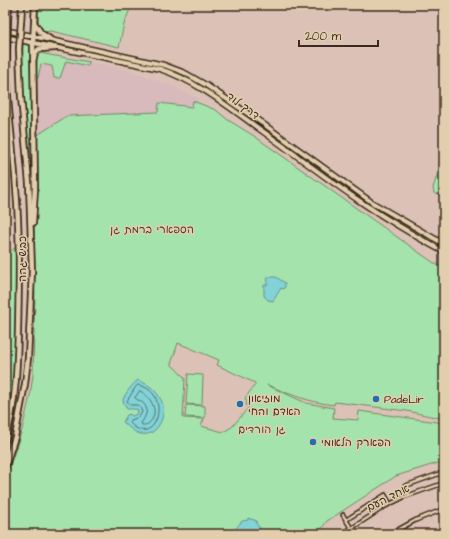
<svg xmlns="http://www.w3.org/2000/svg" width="449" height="539" font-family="'Architects Daughter','Playpen Sans Hebrew',sans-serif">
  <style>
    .built { fill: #d8b9bc }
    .green { fill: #a4e4ac; stroke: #708765; fill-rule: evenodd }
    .water { fill: #82d3d8; stroke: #668f8e }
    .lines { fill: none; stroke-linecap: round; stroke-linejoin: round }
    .shore { stroke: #576e68; stroke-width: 1 }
    .street-casing { stroke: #3b2a1e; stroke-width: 5.5 }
    .primary-casing { stroke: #3b2a1e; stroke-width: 7 }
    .highway-casing { stroke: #3b2a1e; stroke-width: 8 }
    .street { stroke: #e2cead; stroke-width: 2.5 }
    .primary { stroke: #e2cead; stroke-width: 4 }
    .highway { stroke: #e2cead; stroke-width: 4.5 }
    .highway-bridge-casing { stroke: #3b2a1e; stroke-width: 8; stroke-linecap: butt }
    .highway-bridge { stroke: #e2cead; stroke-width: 4.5 }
    .poi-dot { fill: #1f6fb2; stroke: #e2cead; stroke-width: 1.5 }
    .labels { text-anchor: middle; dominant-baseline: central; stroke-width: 3; stroke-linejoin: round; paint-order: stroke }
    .street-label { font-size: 11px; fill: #3b2a1e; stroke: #e2cead }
    .park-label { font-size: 11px; fill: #463d2c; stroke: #e2cead }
    .poi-label { font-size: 11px; fill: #3b2a1e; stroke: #e2cead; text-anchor: start }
  </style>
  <rect width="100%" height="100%" fill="#dcc2b6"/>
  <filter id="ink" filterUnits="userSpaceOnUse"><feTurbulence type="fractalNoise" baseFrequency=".025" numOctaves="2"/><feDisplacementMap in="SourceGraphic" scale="8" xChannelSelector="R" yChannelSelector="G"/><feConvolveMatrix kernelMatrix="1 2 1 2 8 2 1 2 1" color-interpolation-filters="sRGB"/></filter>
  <g filter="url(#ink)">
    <!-- built -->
    <polygon class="built" points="66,61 88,66 89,62 135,72 174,87 198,99 198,102 193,101 192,107 159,103 158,112 91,115 36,136 35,95 36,78 39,77 41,64 52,66 54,77 60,78"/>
    <!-- green -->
    <g class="green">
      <path d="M38 5H130V9L124 24 119 47 51 31 44 32C36 24 38 16 38 5Z"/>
      <polygon points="23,44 30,46 32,190 22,76"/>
      <polygon points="39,53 89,62 88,66 66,61 60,78 54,78 52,66 41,64 38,78 36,78 37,58"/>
      <path d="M193 101 216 110 228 120 254 136 434 263 444 268V419L407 411 335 402 334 405C309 402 291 395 268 385H267L306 403 334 408 333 418 358 420 359 411 444 423V461L396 476 327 521 318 534H5V481L22 430 30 396 33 375 35 291 33 288 36 136 67 116 158 112 159 103 192 107ZM178 343 219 360 217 365 255 383V385L245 398 247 401 246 405 249 407 232 427 223 432 201 426 204 419 183 418 185 378 171 364Z"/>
      <polygon points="444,153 444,197 434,193 433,188"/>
      <polygon points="17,246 16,364 5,434 5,255 7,255"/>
      <polygon points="188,374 203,375 202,405 186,404"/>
      <polygon points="186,405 205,406 205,418 185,417"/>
    </g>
    <!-- water -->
    <g class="water">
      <polygon points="268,277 276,277 285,283 285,287 283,289 281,288 273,301 268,300 264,296 264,285 267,285"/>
      <path d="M138 380C144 383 150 385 154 390 158 394 162 400 163 406 165 419 156 437 141 434 134 433 128 426 123 422L127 415 130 414 132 416 137 414 138 410 136 409H127C126 406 123 403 123 400 125 393 133 384 138 380Z"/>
      <polygon points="248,518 257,521 256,523 264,534 231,534 242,521 248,520"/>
    </g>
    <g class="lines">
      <!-- shore -->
      <g class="shore">
        <path d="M138 385C174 391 156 451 130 423L131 420 139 417 142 412 140 407 137 405H130L127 401 135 388Z"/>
        <path d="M140 391C153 397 161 417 146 425H142L141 423C145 418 150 409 143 403 141 401 137 400 135 398Z"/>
      </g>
      <!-- street casing -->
      <g class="street-casing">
        <g id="street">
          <polyline points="409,495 405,486 444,472"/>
          <polyline points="343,515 351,528"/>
          <polyline points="346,520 385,495 390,504"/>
          <polyline points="343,534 384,507 404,497 444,483"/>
          <polyline points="390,534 416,520 444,509"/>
          <polyline points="443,534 444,534"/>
        </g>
      </g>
      <!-- primary casing -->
      <g class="primary-casing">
        <g id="primary">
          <polyline points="5,30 164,65 185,73 206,85 262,123 373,203 444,244"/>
          <path d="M5 37 160 69C199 82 231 109 265 133 296 155 327 179 358 200 386 219 415 236 444 252"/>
        </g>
      </g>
      <!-- highway casing -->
      <g class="highway-casing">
        <g id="highway">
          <polyline points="8,19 9,5"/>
          <polyline points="21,22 22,5"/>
          <polyline points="35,24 41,33 50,39"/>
          <polyline points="34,58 35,53 39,49 56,48"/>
          <polyline points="5,121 9,143"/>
          <polyline points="33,223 35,188 33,43 35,5"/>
          <path d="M5 441C16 406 17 367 18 330 19 283 20 236 16 188 13 141 5 94 7 46"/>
          <polyline points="5,467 15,437 25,384 28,358 32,271 29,183 21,97 19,49"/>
        </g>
      </g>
      <!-- street -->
      <use href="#street" class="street"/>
      <!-- primary -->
      <use href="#primary" class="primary"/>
      <!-- highway -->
      <use href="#highway" class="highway"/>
      <!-- highway-bridge casing -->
      <g class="highway-bridge-casing">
        <g id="highway-bridge">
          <polyline points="7,46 8,19"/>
          <polyline points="19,49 21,22"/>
        </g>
      </g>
      <!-- highway-bridge -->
      <use href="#highway-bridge" class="highway-bridge"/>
    </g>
  </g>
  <!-- markers -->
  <g class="poi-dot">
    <circle cx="376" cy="399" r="4"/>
    <circle cx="240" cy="404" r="4"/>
    <circle cx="313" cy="442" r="4"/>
  </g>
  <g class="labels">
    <!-- street labels -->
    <g class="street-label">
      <text transform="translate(243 106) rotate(36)">דרך לוד</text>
      <text transform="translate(22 259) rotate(-90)">כביש גהה</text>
      <text transform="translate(388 498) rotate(-27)">אחד העם</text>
    </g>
    <!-- park labels -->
    <g class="park-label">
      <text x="152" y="229">הספארי ברמת גן</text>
      <text x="262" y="429">גן הורדים</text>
    </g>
    <!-- poi labels -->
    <g class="poi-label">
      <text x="248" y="398">מוזיאון<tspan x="248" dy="13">האדם והחי</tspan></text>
      <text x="384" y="399">PadeLir</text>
      <text x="321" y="442">הפארק הלאומי</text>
    </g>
  </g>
  <!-- margin -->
  <rect width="449" height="539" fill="none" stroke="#e2cead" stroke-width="20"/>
  <rect x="10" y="10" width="429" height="519" fill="none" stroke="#3b2a1e" stroke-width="1.5" filter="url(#ink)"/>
  <!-- scale -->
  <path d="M299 40v6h79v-6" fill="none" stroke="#3b2a1e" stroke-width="2"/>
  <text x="305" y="40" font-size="12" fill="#3b2a1e" stroke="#e2cead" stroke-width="3" paint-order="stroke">200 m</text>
</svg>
